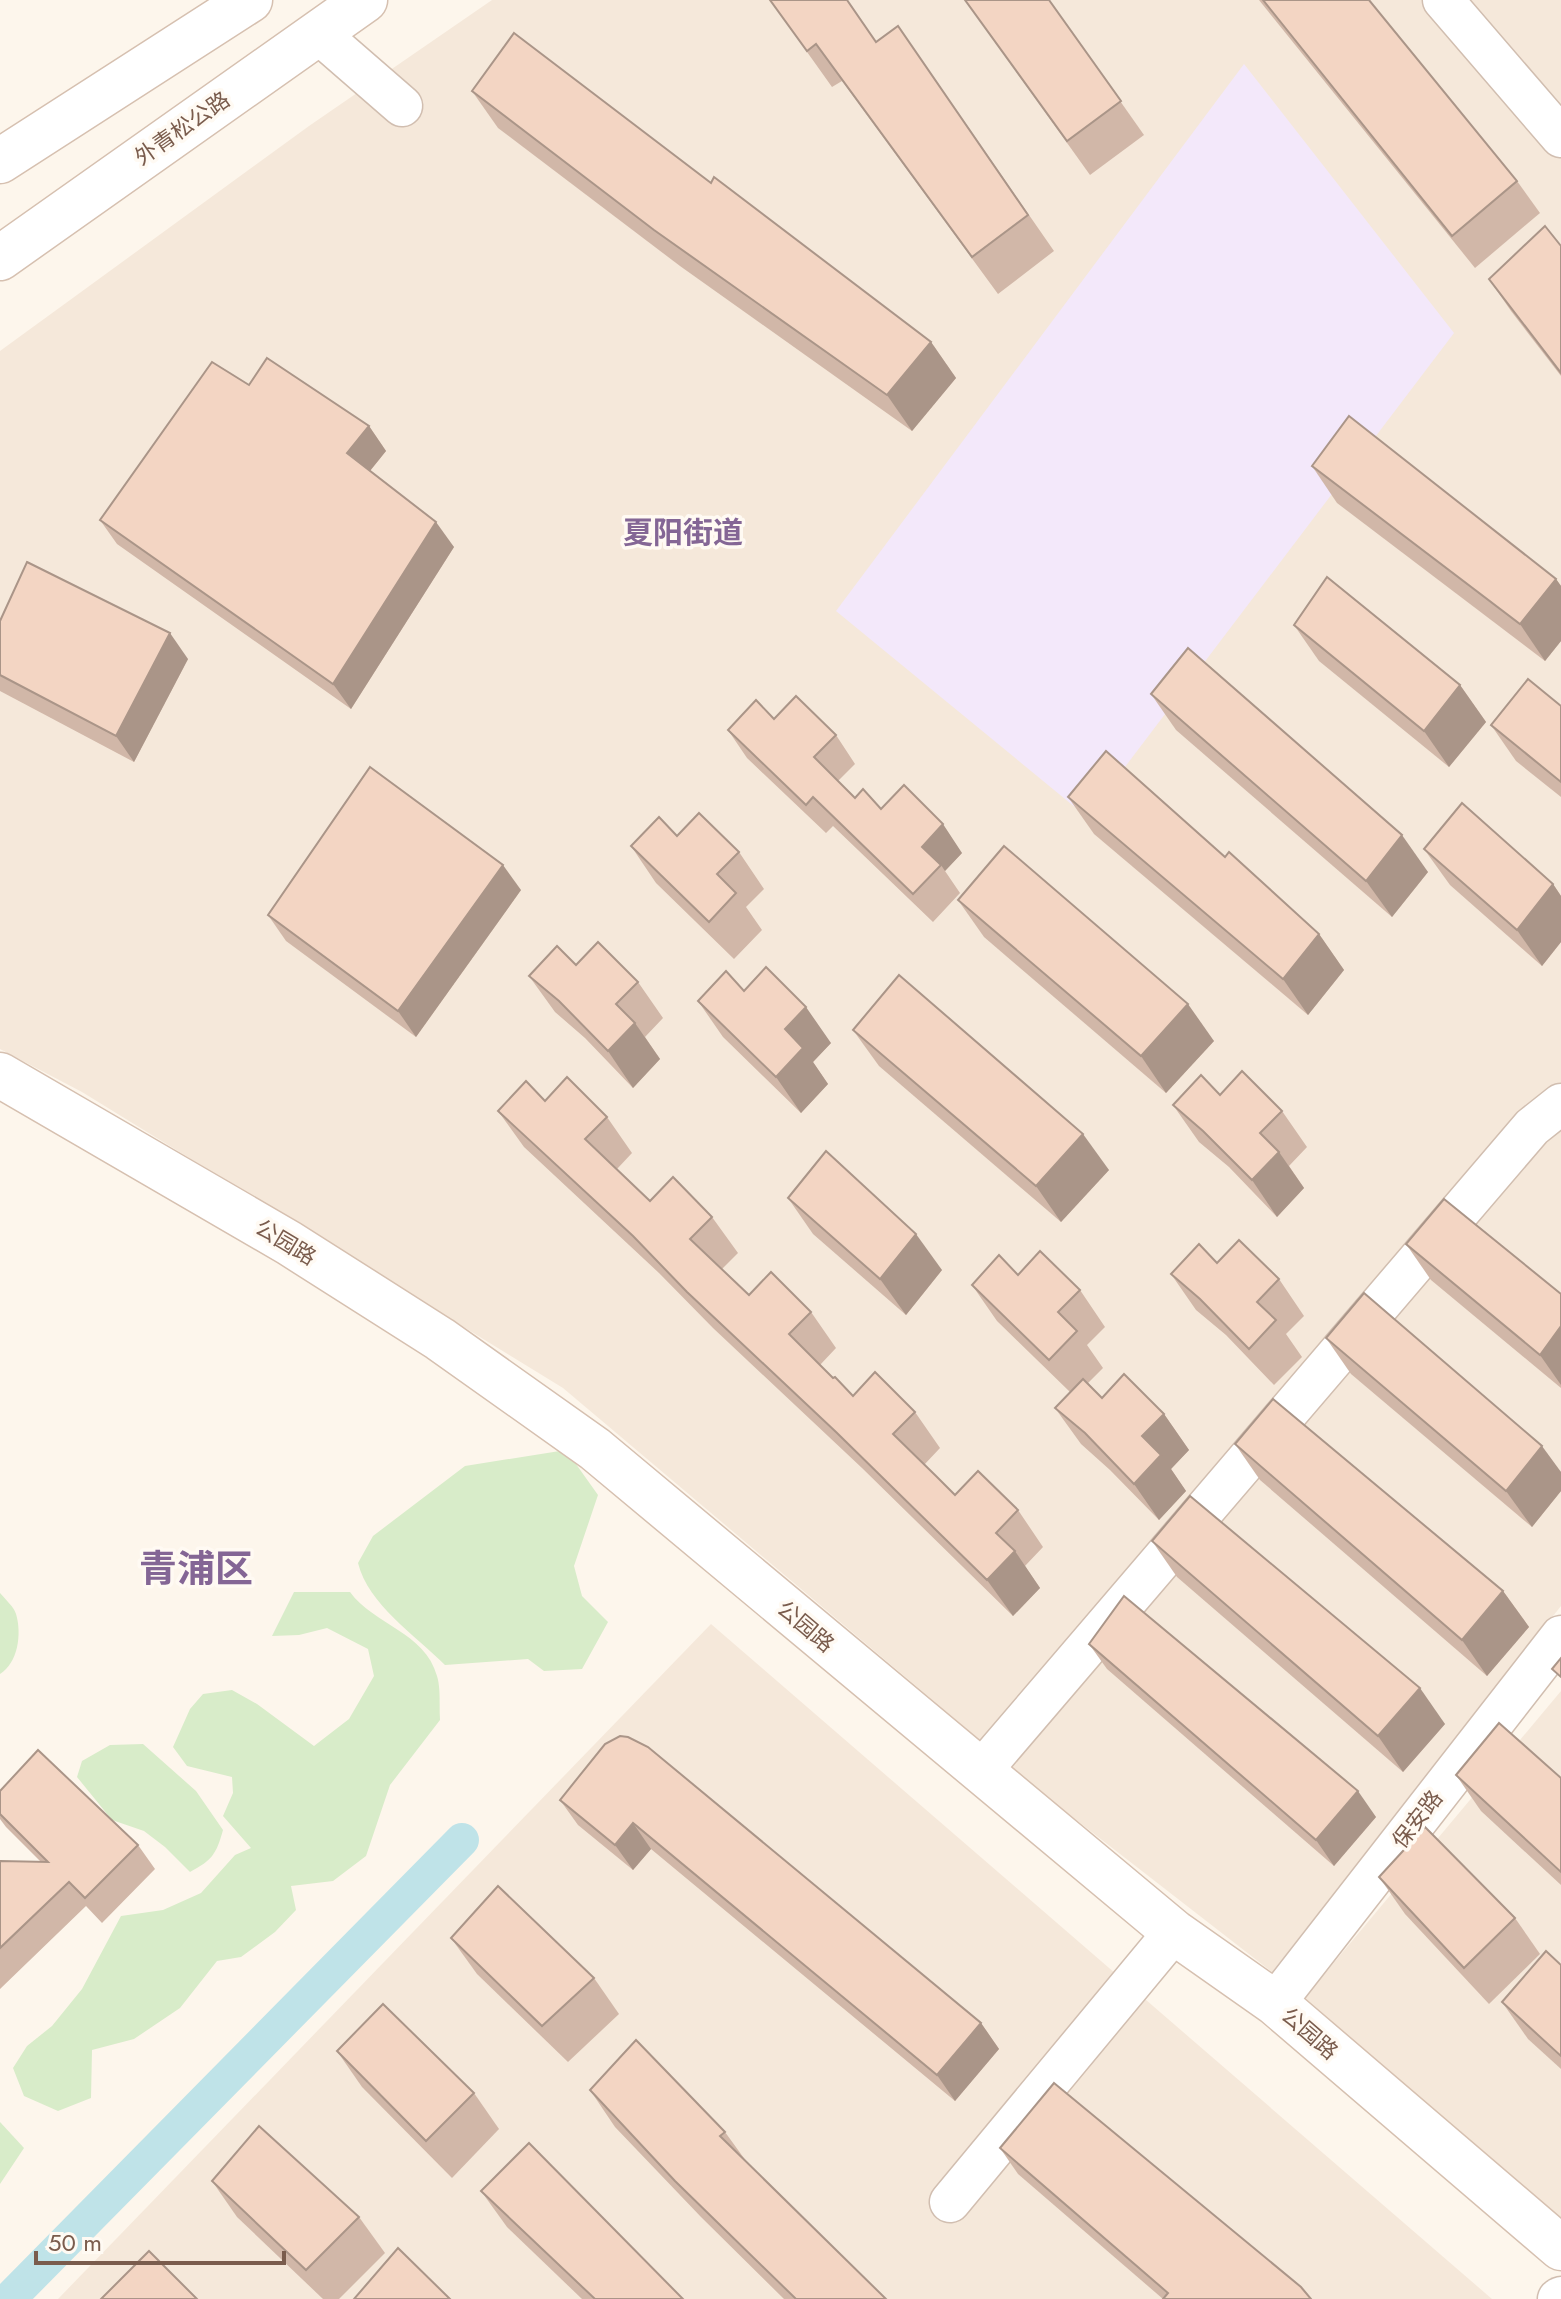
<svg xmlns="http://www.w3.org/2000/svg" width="1561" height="2299" font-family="Jost,'Noto Sans SC',sans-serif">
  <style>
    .residential { fill: #f5e8da }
    .education { fill: #f3e8fa }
    .grass { fill: #d8ecc9 }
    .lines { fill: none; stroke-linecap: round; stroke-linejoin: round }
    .canal { stroke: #bfe3e8; stroke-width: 34 }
    .street-casing { stroke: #d1beb0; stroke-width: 43 }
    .secondary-casing { stroke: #d6c0b0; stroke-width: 47 }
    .street { stroke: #fff; stroke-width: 40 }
    .secondary { stroke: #fff; stroke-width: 44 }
    .wall { fill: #d1b7a8 }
    .shaded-wall { fill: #aa9588 }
    .building { fill: #f3d5c3; stroke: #aa9588; stroke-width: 2 }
    .labels { text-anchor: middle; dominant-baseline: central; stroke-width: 7; stroke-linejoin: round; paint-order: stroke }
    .street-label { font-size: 22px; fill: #7a5c4d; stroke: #fffaf3 }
    .district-label { font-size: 30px; font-weight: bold; fill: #846695; stroke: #fffaf3 }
    .town-label { font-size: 38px; font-weight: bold; fill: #846695; stroke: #fffaf3 }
  </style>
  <rect width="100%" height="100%" fill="#fdf6ec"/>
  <!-- residential -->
  <g class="residential">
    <polygon points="492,0 1561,0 1561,1090 980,1740 563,1388 82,1092 0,1049 0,351 309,126"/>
    <polygon points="1561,1119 1561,1606 1272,1972 1008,1767"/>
    <polygon points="711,1624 1492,2299 58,2299"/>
    <polygon points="1561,1691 1561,2223 1301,2002"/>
  </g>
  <!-- education -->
  <polygon class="education" points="1244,64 1454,333 1087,817 836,611"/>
  <!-- grass -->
  <g class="grass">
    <path d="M566 1450 598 1495 574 1566 582 1596 608 1622 582 1669 544 1671 528 1659 445 1665C416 1636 368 1604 358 1563L373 1536 465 1466Z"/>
    <path d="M294 1592H350C374 1625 425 1632 437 1676 441 1689 439 1706 440 1720L390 1785 366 1856 333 1881 291 1886 296 1910 275 1932 241 1957 217 1961 180 2008 134 2039 92 2050 91 2098 58 2111 24 2096 13 2068 27 2046 52 2026 82 1989 121 1916 163 1910 201 1893 235 1855 251 1848 223 1816 233 1793 232 1777 187 1766 173 1747 190 1709 203 1694 232 1690 257 1704 314 1746 349 1719 374 1676 368 1649 327 1628 299 1635 272 1636Z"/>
    <path d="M0 1593C5 1599 14 1607 16 1614 22 1634 18 1663 0 1674Z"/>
    <path d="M143 1744 196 1791 223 1830C216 1855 212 1860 190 1872L165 1847 144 1831 112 1820 77 1777 82 1761 110 1745Z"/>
    <polygon points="0,2122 24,2148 0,2184"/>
  </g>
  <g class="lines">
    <!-- canal -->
    <polyline class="canal" points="9,2299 462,1840"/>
    <!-- street casing -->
    <g class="street-casing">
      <g id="street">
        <polyline points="1443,0 1561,137"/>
        <polyline points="318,33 402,106"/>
        <polyline points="981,1771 1532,1127 1561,1104"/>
        <polyline points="1275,2003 1561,1636"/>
        <polyline points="950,2202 1174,1932"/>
        <polyline points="1558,2299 1561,2297"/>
      </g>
    </g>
    <!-- secondary casing -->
    <g class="secondary-casing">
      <g id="secondary">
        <polyline points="0,161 250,0"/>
        <polyline points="0,258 365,0"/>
        <polyline points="0,1075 289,1243 440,1339 595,1449 1174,1932 1275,2003 1561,2248"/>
      </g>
    </g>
    <!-- street -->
    <use href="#street" class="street"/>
    <!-- secondary -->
    <use href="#secondary" class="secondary"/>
  </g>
  <!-- wall -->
  <g class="wall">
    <polygon points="770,0 876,42 898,26 1054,251 998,294 842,81 832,87"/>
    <polygon points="965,0 1049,0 1144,135 1090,175"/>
    <polygon points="1259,0 1369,0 1517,181 1540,213 1475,268"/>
    <polygon points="472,91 711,183 931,342 956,378 912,431 680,266 498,128"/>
    <polygon points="1561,246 1561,376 1511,311 1489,279"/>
    <polygon points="249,385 369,426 386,451 370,471 454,547 351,709 117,544 100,520"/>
    <polygon points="1312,466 1556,579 1561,586 1561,641 1545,661 1337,503"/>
    <polygon points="0,621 188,659 134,762 0,691"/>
    <polygon points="1294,625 1460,685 1486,722 1449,767 1319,661"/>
    <polygon points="1151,694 1428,872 1392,917 1176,730"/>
    <polygon points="1561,706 1561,797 1516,761 1491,725"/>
    <polygon points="774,719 836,735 855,764 838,781 855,798 881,809 962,853 945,871 960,893 933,922 833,826 826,833 747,758 728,730"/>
    <polygon points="1068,797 1225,857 1319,934 1344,970 1308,1015 1094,834"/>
    <polygon points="677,836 739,852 764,889 746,907 762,930 734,959 656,883 631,846"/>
    <polygon points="1424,849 1553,884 1561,896 1561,942 1542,966 1450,885"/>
    <polygon points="521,890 416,1037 286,941 268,915"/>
    <polygon points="958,900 1214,1041 1166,1093 984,937"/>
    <polygon points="576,965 638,982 663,1018 645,1037 660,1059 633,1088 585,1038 555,1012 529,976"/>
    <polygon points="698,1001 831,1043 813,1062 828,1084 801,1113 723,1037"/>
    <polygon points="853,1030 1109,1170 1061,1222 879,1066"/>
    <polygon points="1220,1095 1282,1111 1307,1147 1289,1166 1304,1188 1277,1217 1229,1167 1199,1142 1173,1105"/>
    <polygon points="545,1101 607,1117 632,1153 617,1169 650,1201 712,1217 738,1253 722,1269 749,1295 811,1312 836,1348 820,1365 853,1396 915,1412 940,1448 924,1465 955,1495 1018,1510 1043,1547 1025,1566 1040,1588 1013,1616 862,1468 713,1328 659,1273 524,1147 498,1111"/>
    <polygon points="788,1198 942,1270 906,1315 813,1234"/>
    <polygon points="1406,1244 1561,1294 1561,1388 1431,1280"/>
    <polygon points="1217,1263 1279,1279 1304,1316 1286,1334 1302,1357 1274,1385 1226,1335 1196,1310 1171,1274"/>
    <polygon points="1018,1275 1080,1290 1105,1327 1087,1345 1103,1368 1088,1383 1102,1398 1164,1414 1189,1450 1171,1469 1186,1491 1159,1520 1110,1470 1081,1444 1055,1408 1070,1392 997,1321 972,1285"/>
    <polygon points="1326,1338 1561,1472 1561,1491 1532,1527 1351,1374"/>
    <polygon points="1235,1444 1503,1591 1529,1627 1487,1676 1260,1480"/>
    <polygon points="1152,1541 1445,1724 1403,1772 1177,1577"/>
    <polygon points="1089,1644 1376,1817 1334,1866 1107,1669"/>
    <polygon points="605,1744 981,2023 999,2049 955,2101 651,1849 633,1870 578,1825 560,1800"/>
    <polygon points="1456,1775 1561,1778 1561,1885 1481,1811"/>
    <polygon points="0,1791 138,1845 155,1869 102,1923 86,1906 0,1989 0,1861 41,1862 6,1827 0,1819"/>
    <polygon points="1379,1877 1515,1918 1540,1954 1489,2004 1405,1914"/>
    <polygon points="451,1938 594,1978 619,2014 568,2062 477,1974"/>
    <polygon points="1561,1965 1561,2069 1528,2039 1502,2002"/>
    <polygon points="337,2051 474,2093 499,2129 452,2178 362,2087"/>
    <polygon points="590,2090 725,2132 746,2161 886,2299 784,2299 701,2217 615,2127"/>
    <polygon points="1000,2148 1301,2287 1163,2299 1018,2174"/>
    <polygon points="212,2181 359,2217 385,2253 339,2299 323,2299 237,2217"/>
    <polygon points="481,2191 683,2299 582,2299 507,2227"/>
  </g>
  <!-- shaded-wall -->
  <g class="shaded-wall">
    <polygon points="931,342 956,378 912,431 887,395"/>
    <polygon points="369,426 386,451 365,477 347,453"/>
    <polygon points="436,522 454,547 351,709 333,684"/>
    <polygon points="1556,579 1561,586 1561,641 1545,661 1520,624"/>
    <polygon points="170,633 188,659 134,762 116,736"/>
    <polygon points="1460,685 1486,722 1449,767 1424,731"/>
    <polygon points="943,824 962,853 945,871 941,865 922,847"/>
    <polygon points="1402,835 1428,872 1392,917 1366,881"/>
    <polygon points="503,865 521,890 416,1037 398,1011"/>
    <polygon points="1553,884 1561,896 1561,942 1542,966 1517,930"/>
    <polygon points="1319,934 1344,970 1308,1015 1283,979"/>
    <polygon points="1188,1004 1214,1041 1166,1093 1141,1056"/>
    <polygon points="806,1007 831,1043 813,1062 828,1084 801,1113 776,1077 785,1029"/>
    <polygon points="635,1023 660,1059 633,1088 608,1051"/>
    <polygon points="1083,1134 1109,1170 1061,1222 1036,1186"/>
    <polygon points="1279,1152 1304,1188 1277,1217 1252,1180"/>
    <polygon points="916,1234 942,1270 906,1315 880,1279"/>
    <polygon points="1561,1326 1561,1385 1540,1355"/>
    <polygon points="1164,1414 1189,1450 1171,1469 1186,1491 1159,1520 1134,1484 1142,1436"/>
    <polygon points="1542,1446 1561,1472 1561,1491 1532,1527 1506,1491"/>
    <polygon points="1015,1551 1040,1588 1013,1616 987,1580"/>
    <polygon points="1503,1591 1529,1627 1487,1676 1462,1640"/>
    <polygon points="1420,1688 1445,1724 1403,1772 1378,1736"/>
    <polygon points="1358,1791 1376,1817 1334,1866 1316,1840"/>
    <polygon points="633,1823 651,1849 633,1870 615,1845"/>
    <polygon points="981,2023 999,2049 955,2101 937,2075"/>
  </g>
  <!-- building -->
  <g class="building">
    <polygon points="770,0 847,0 876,42 898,26 1028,215 972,257 816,44 807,51"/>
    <polygon points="965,0 1049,0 1121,101 1067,141"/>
    <polygon points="1263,0 1369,0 1517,181 1452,236"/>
    <polygon points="514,33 711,183 714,177 931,342 887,395 654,230 472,91"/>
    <polygon points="1545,226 1561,246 1561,373 1489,279"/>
    <polygon points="267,358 369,426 347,453 436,522 333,684 100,520 212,362 249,385"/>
    <polygon points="1349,416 1556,579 1520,624 1312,466"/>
    <polygon points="27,562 170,633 116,736 0,675 0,621"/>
    <polygon points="1327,577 1460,685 1424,731 1294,625"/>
    <polygon points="1188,648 1402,835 1366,881 1151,694"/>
    <polygon points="1528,679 1561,706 1561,782 1491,725"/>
    <polygon points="796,696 836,735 814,757 855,798 863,789 881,809 904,785 943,824 922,847 941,865 913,894 813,797 806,805 728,730 756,700 774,719"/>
    <polygon points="1106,751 1225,857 1229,852 1319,934 1283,979 1068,797"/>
    <polygon points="370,767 503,865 398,1011 268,915"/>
    <polygon points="1462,803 1553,884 1517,930 1424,849"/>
    <polygon points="699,813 739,852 717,874 736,893 709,922 631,846 659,817 677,836"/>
    <polygon points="1004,846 1188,1004 1141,1056 958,900"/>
    <polygon points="598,942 638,982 616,1004 635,1023 608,1051 559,1001 529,976 557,946 576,965"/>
    <polygon points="766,967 806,1007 785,1029 803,1048 776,1077 698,1001 726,971 744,991"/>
    <polygon points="899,975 1083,1134 1036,1186 853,1030"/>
    <polygon points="1242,1071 1282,1111 1260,1133 1279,1152 1252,1180 1203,1131 1173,1105 1201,1075 1220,1095"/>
    <polygon points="567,1077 607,1117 585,1139 650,1201 673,1177 712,1217 690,1239 749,1295 771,1272 811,1312 789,1334 833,1378 835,1377 853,1396 875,1372 915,1412 893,1434 936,1476 955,1495 978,1471 1018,1510 996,1533 1015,1551 987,1580 836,1432 687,1292 633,1236 498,1111 526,1081 545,1101"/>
    <polygon points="826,1151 916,1234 880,1279 788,1198"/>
    <polygon points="1444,1199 1561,1294 1561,1326 1540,1355 1406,1244"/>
    <polygon points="1239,1240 1279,1279 1257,1302 1276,1320 1249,1349 1200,1299 1171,1274 1199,1244 1217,1263"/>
    <polygon points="1040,1251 1080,1290 1058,1312 1077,1331 1049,1360 972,1285 999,1255 1018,1275"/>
    <polygon points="1364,1293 1542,1446 1506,1491 1326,1338"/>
    <polygon points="1124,1374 1164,1414 1142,1436 1161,1455 1134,1484 1085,1433 1055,1408 1083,1379 1102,1398"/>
    <polygon points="1273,1399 1503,1591 1462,1640 1235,1444"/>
    <polygon points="1190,1496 1420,1688 1378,1736 1152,1541"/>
    <polygon points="1124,1596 1358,1791 1316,1840 1089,1644"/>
    <polygon points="1561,1658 1561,1677 1552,1669"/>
    <polygon points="1499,1723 1561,1778 1561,1872 1456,1775"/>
    <polygon points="620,1736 628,1737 648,1747 981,2023 937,2075 633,1823 615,1845 560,1800 605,1744"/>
    <polygon points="38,1750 138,1845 85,1898 69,1882 0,1948 0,1861 48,1862 0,1814 0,1791"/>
    <polygon points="1425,1827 1515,1918 1464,1968 1379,1877"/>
    <polygon points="498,1886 594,1978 542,2026 451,1938"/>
    <polygon points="1546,1951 1561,1965 1561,2056 1502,2002"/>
    <polygon points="383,2004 474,2093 426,2141 337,2051"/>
    <polygon points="636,2040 725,2132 720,2136 886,2299 796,2299 675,2181 590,2090"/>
    <polygon points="1054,2083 1301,2287 1311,2299 1163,2299 1168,2293 1000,2148"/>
    <polygon points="259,2126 359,2217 306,2270 212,2181"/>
    <polygon points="529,2143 683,2299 595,2299 481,2191"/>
    <polygon points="398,2248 450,2299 354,2299"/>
    <polygon points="149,2251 197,2299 101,2299"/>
  </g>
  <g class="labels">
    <!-- street labels -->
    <g class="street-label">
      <text transform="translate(182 128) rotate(-35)">外青松公路</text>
      <text transform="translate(286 1242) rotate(31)">公园路</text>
      <text transform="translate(806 1626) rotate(40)">公园路</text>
      <text transform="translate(1417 1819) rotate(-52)">保安路</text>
      <text transform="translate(1310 2033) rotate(41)">公园路</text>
    </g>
    <!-- district labels -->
    <g class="district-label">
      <text x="683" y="532">夏阳街道</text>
    </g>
    <!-- town labels -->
    <g class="town-label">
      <text x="196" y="1568">青浦区</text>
    </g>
  </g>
  <!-- scale -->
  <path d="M36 2251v12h248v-12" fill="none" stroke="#7a5c4d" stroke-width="4"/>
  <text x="48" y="2251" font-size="24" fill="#7a5c4d" stroke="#fffaf3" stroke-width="6" paint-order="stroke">50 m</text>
</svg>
